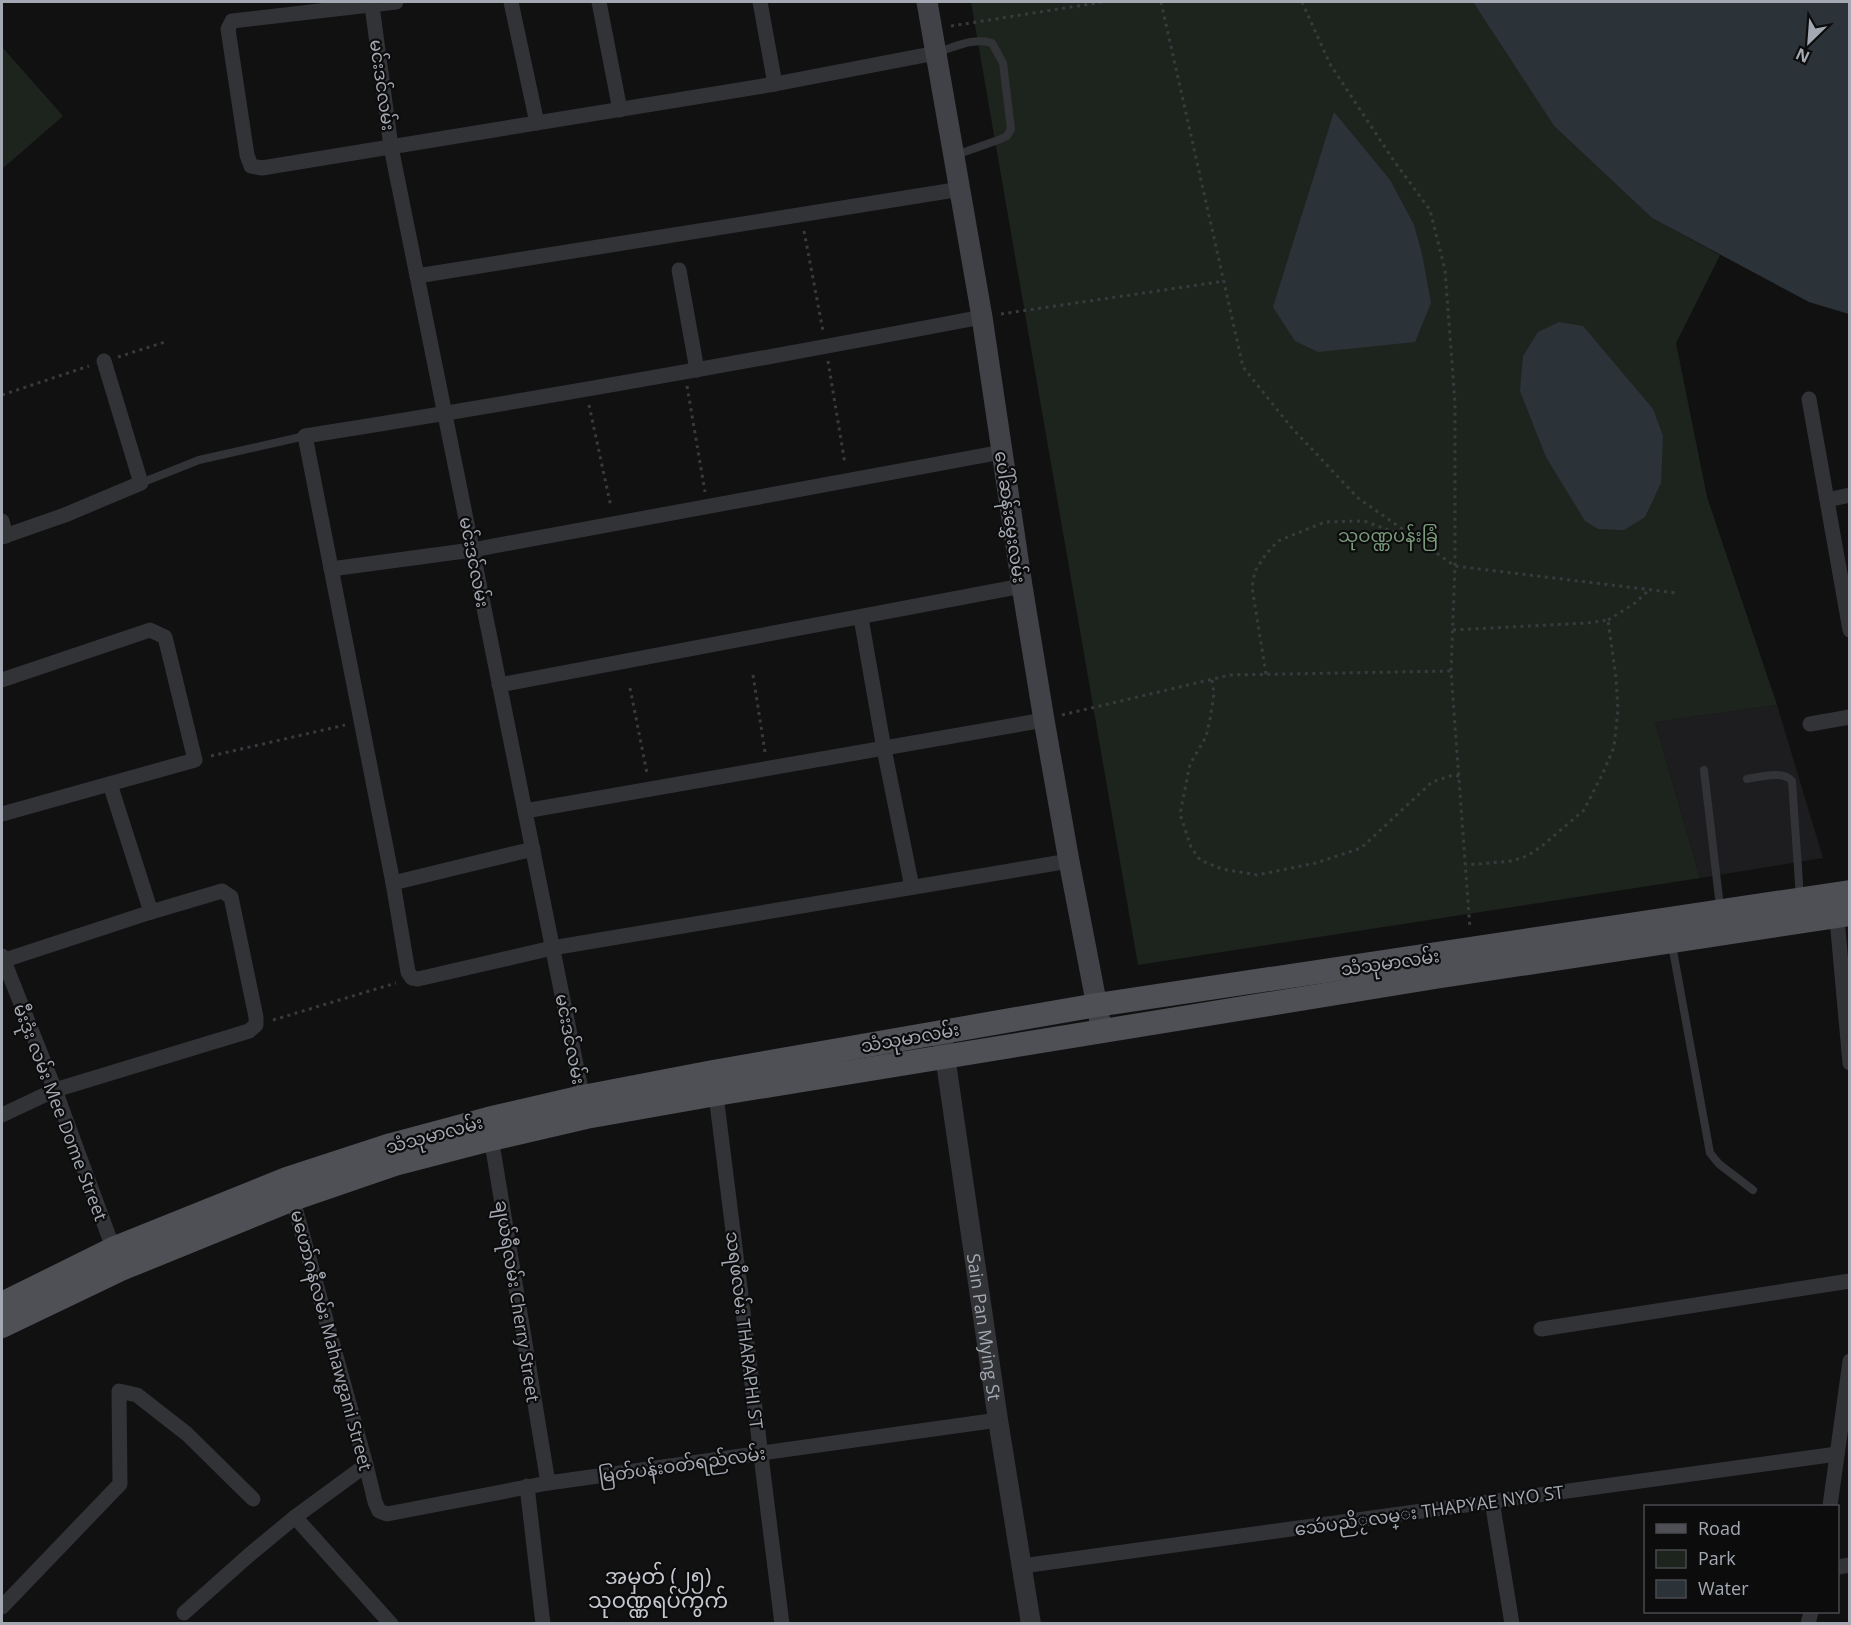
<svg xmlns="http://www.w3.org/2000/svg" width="1851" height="1625" font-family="'Open Sans','Noto Sans Myanmar',sans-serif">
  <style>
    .built { fill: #1d1d1f }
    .park { fill: #1d241e }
    .water { fill: #2b3339 }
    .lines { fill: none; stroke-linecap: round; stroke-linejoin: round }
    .path { stroke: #383a3e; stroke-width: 3; stroke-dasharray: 3 4.5; stroke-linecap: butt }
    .service { stroke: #323337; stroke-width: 8 }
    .minor { stroke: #323337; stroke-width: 15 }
    .tertiary { stroke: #323337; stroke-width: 20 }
    .secondary { stroke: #404247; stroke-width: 21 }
    .primary { stroke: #4e5055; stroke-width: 24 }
    .labels { text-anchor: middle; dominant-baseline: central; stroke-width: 4.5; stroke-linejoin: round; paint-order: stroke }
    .street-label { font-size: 18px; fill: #a3a8b2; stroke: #0c0c0d }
    .park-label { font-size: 18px; fill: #7b9c7c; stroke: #0c0c0d }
    .quarter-label { font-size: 21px; fill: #c4c7ce; stroke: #0c0c0d }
  </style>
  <rect width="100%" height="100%" fill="#111112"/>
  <!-- built -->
  <polygon class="built" points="1777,705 1823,858 1700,878 1655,722"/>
  <!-- park -->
  <g class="park">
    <polygon points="971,2 1473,2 1554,126 1652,218 1720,255 1676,343 1707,497 1777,705 1655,722 1700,878 1138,965"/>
    <polygon points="2,47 63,116 2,169"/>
  </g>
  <!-- water -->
  <g class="water">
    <polygon points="1473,2 1849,2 1849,314 1809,302 1652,218 1554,126"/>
    <polygon points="1334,112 1390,180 1414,225 1422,254 1431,303 1415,342 1318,352 1295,341 1273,307"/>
    <polygon points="1559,322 1583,326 1653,409 1663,436 1661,483 1645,517 1624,530 1598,529 1585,521 1546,457 1520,391 1523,356 1538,332"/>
  </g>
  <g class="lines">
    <!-- path -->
    <g class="path">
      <polyline points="1161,2 1243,367 1291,427 1358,498 1455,566 1677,593"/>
      <polyline points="1302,2 1330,64 1394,161 1430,210 1445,270 1455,403 1455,566 1451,671 1470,929"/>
      <polyline points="951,26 1103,2"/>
      <polyline points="804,231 823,331"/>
      <polyline points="1001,314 1225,281"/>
      <polyline points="118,357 165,342"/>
      <polyline points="828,361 845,464"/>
      <polyline points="687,386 705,492"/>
      <polyline points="2,395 89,366"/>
      <polyline points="589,405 611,507"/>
      <polyline points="1608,620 1635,603 1649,590"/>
      <polyline points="1453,630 1587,623 1608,620 1616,678 1618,710 1614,747 1602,775 1584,810 1542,846 1527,856 1512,861 1466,865"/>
      <polyline points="1266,674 1252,587 1255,571 1266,554 1278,541 1325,522 1364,521 1413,539"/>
      <polyline points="753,675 765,752"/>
      <polyline points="1212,680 1214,694 1210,719 1206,737 1190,764 1180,814 1191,847 1200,860 1222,869 1257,875 1316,863 1361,848 1432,782 1453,775 1459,776"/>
      <polyline points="630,688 647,773"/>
      <polyline points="1062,715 1230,675 1451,671"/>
      <polyline points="211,756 345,725"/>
      <polyline points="273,1020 396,983"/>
    </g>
    <!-- service -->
    <g class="service">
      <path d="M938 52C955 47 974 37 992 43L1003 63 1011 129 1007 136 1001 139 956 155"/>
      <polyline points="141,483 199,460 305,436"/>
      <polyline points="1704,770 1720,907"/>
      <path d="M1747 779C1760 777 1783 770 1792 781L1800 898"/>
      <polyline points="1672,945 1710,1153 1719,1164 1753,1190"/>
    </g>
    <!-- minor -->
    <g class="minor">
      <polyline points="396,2 232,21 228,29 247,155 251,166 262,168 775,84 936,53"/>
      <polyline points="511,2 537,123"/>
      <polyline points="599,2 620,110"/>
      <polyline points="760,2 775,84"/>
      <polyline points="372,6 391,147 584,1104"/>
      <polyline points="679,270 697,370"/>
      <polyline points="417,276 961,189"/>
      <path d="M982 317C757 360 532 400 305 436L393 883 408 972 412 978 418 979 552 948 1069 861"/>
      <polyline points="1809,399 1850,630"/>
      <polyline points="1827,500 1850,495"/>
      <polyline points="2,521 6,536"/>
      <polyline points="2,537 65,515 141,483 104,361"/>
      <polyline points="331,569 472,550 1002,452"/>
      <polyline points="861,618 884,749 912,887"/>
      <polyline points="2,680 150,630 165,637 195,760 2,814"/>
      <polyline points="499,685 1022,586"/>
      <polyline points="1810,724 1850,717"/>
      <polyline points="110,784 151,912"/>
      <polyline points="525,811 1044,720"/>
      <polyline points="393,883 533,849"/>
      <polyline points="1836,908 1850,1063"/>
      <polyline points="2,956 55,1090 116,1256"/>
      <polyline points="2,961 151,912 222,891 231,897 256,1017 256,1025 249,1031 55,1090 2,1115"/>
      <polyline points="715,1087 782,1624"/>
      <polyline points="490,1131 548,1483"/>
      <polyline points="291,1193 366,1465 375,1502 379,1511 387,1514 548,1483 998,1420"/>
      <polyline points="1541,1329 1850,1281"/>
      <polyline points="527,1486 543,1624"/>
      <polyline points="1492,1501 1512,1624"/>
      <polyline points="1830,1506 1850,1361"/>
      <polyline points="295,1517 391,1624"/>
      <polyline points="1022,1566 1837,1454"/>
      <polyline points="1838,1567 1850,1565"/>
      <polyline points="2,1607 120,1484 119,1391 137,1395 187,1434 253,1499"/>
      <polyline points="184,1613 248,1556 295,1517 366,1465"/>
      <polyline points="1808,1624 1811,1612"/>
    </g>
    <!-- tertiary -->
    <path class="tertiary" id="s1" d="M943 1042 998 1420 1031 1624"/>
    <!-- secondary -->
    <polyline class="secondary" points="927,2 982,317 1022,586 1044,720 1069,861 1102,1032"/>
    <!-- primary -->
    <g class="primary">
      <polyline points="2,1304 113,1249 287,1179 391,1145 488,1119 583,1097 713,1072 1097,1005 1850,892"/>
      <polyline points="2,1326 121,1269 293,1199 395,1164 491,1139 586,1117 716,1094 1435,977 1850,914"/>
    </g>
  </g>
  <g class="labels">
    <!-- street labels -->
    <g class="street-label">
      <text transform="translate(383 85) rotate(82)">မင်းဒင်လမ်း</text>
      <text transform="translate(1011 517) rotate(82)">ပေါ်ဆန်းမွှေးလမ်း</text>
      <text transform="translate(475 562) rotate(79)">မင်းဒင်လမ်း</text>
      <text transform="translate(1390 962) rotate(-8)">သံသုမာလမ်း</text>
      <text transform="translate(910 1037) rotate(-10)">သံသုမာလမ်း</text>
      <text transform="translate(571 1039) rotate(79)">မင်းဒင်လမ်း</text>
      <text transform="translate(61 1112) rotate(69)">မီးဒုံး လမ်း Mee Dome Street</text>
      <text transform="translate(434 1134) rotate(-15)">သံသုမာလမ်း</text>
      <text transform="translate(518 1301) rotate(81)">ချယ်ရီလမ်း Cherry Street</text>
      <text stroke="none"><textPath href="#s1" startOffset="288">Sain Pan Mying St</textPath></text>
      <text transform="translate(745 1330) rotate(83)">သရဖီလမ်း THARAPHI ST</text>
      <text transform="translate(332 1340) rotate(75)">မဟော်ဂနီလမ်း Mahawgani Street</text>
      <text transform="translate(682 1464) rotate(-8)">မြတ်ပန်းဝတ်ရည်လမ်း</text>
      <text transform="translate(1429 1510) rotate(-8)">သေဴပညိႂလမ္း THAPYAE NYO ST</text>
    </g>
    <!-- park labels -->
    <g class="park-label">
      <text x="1388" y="535">သုဝဏ္ဏပန်းခြံ</text>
    </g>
    <!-- quarter labels -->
    <g class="quarter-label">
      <text x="658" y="1576">အမှတ် (၂၅)<tspan x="658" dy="24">သုဝဏ္ဏရပ်ကွက်</tspan></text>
    </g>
  </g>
  <!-- border -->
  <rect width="1851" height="1625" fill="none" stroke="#a3a8b2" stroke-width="6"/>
  <!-- legend -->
  <rect x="1644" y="1505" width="195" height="108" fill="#0c0c0d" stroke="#484a4f" stroke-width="1.5"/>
  <rect x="1656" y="1524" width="30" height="9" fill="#4e5055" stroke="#484a4f" stroke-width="1.5"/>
  <text x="1698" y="1535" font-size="18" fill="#a3a8b2">Road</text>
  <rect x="1656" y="1550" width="30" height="18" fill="#1d241e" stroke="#484a4f" stroke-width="1.5"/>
  <text x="1698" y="1565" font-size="18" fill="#a3a8b2">Park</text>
  <rect x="1656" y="1580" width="30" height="18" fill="#2b3339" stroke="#484a4f" stroke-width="1.5"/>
  <text x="1698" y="1595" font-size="18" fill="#a3a8b2">Water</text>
  <!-- north arrow -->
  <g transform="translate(1809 42) rotate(205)" stroke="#0c0c0d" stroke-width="4.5" paint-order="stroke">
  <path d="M0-4.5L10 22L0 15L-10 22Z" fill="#a3a8b2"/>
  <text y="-9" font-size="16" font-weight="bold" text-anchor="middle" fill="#a3a8b2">N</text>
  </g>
</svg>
